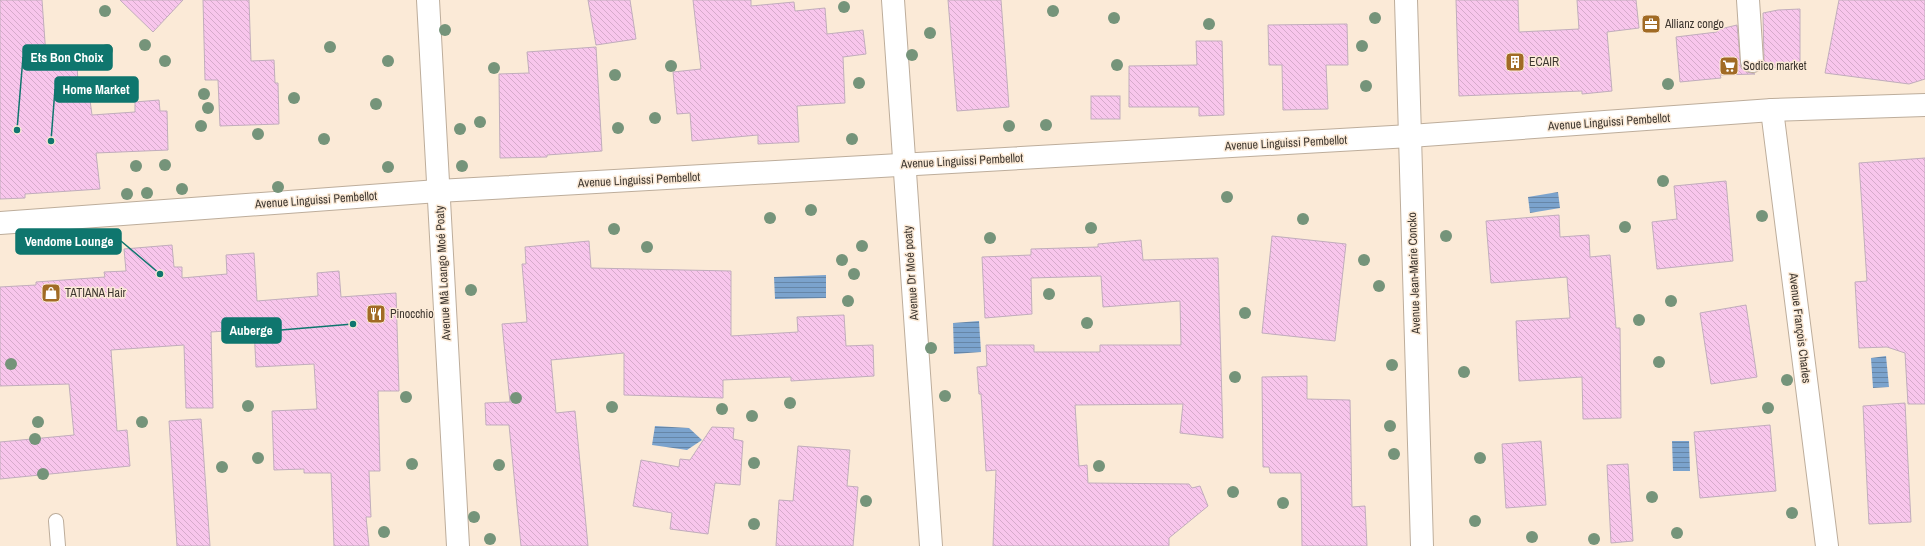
<svg xmlns="http://www.w3.org/2000/svg" width="1925" height="546" font-family="'Archivo Narrow',sans-serif">
  <style>
    .water { fill: url(#water-rules) }
    .building { fill: url(#building-back-hatch); stroke: #c1adbc }
    .lines { fill: none; stroke-linecap: round; stroke-linejoin: round }
    .service-casing { stroke: #bdad9b; stroke-width: 16 }
    .minor-casing { stroke: #bdad9b; stroke-width: 24 }
    .tertiary-casing { stroke: #bdad9b; stroke-width: 24 }
    .service { stroke: #fff; stroke-width: 14 }
    .minor { stroke: #fff; stroke-width: 22 }
    .tertiary { stroke: #fff; stroke-width: 22 }
    .tree { fill: #75947a }
    .labels { text-anchor: middle; dominant-baseline: central; stroke-width: 3; stroke-linejoin: round; paint-order: stroke }
    .poi-label { font-size: 12px; fill: #3e3730; stroke: #fbead7; text-anchor: start }
    .street-label { font-size: 12px; fill: #3e3730; stroke: #fbead7 }
    .leader { fill: none; stroke: #0f766e; stroke-width: 1.5 }
    .callout-dot { fill: #0f766e; stroke: #fbead7; stroke-width: 1.5 }
    .callout { fill: #0f766e; stroke: #0f766e; stroke-width: 1.5 }
    .callout-label { font-size: 13px; text-anchor: middle; font-weight: bold; fill: #fff }
  </style>
  <defs>
    <pattern id="water-rules" width="6" height="5" patternUnits="userSpaceOnUse"><rect width="6" height="5" fill="#7ba3cd"/><path d="M0 2.5h6" fill="none" stroke="#6686a7"/></pattern>
    <pattern id="building-back-hatch" width="6" height="6" patternUnits="userSpaceOnUse"><rect width="6" height="6" fill="#f8c6ec"/><path d="M-1 5l2 2M0 0l6 6M5-1l2 2" fill="none" stroke="#d6abcb"/></pattern>
  </defs>
  <rect width="100%" height="100%" fill="#fbead7"/>
  <!-- water -->
  <g class="water">
    <polygon points="1558,192 1560,208 1530,213 1528,197"/>
    <polygon points="826,275 826,298 775,299 774,277"/>
    <polygon points="979,321 981,352 954,354 953,323"/>
    <polygon points="1886,356 1889,387 1873,388 1871,358"/>
    <polygon points="655,426 689,428 702,440 687,450 652,445"/>
    <polygon points="1672,441 1689,441 1690,471 1673,471"/>
  </g>
  <!-- building -->
  <g class="building">
    <polygon points="0,0 42,0 46,56 77,55 78,92 89,93 92,115 135,112 135,102 159,100 160,111 167,111 168,150 96,153 100,189 25,194 25,198 0,199"/>
    <polygon points="120,0 183,0 153,32"/>
    <polygon points="203,0 249,0 251,61 274,60 275,83 278,83 279,124 220,126 218,80 205,80"/>
    <polygon points="588,0 630,0 636,39 596,45"/>
    <polygon points="693,0 751,0 751,6 794,2 795,11 825,8 827,34 863,30 866,54 843,57 845,103 797,106 799,142 758,144 758,135 692,141 690,113 677,114 673,72 701,69"/>
    <polygon points="948,0 1001,0 1009,107 957,111"/>
    <polygon points="1456,0 1518,0 1519,32 1579,29 1577,0 1636,0 1639,28 1607,32 1612,91 1582,94 1582,91 1459,96"/>
    <polygon points="1839,0 1925,0 1925,79 1909,84 1825,73"/>
    <polygon points="1800,9 1800,62 1778,63 1778,67 1761,69 1764,60 1763,13 1778,10"/>
    <polygon points="1347,24 1348,65 1326,65 1328,109 1283,110 1282,65 1269,65 1268,25"/>
    <polygon points="1737,25 1741,68 1747,72 1755,74 1720,75 1721,78 1680,82 1676,37 1717,32 1716,30"/>
    <polygon points="1196,41 1222,41 1224,115 1199,116 1199,107 1129,107 1129,66 1197,65"/>
    <polygon points="596,47 602,151 547,155 547,157 500,158 499,74 529,73 527,52"/>
    <rect x="1091" y="96" width="29" height="23"/>
    <polygon points="1925,158 1925,404 1908,404 1905,353 1887,347 1859,348 1855,282 1867,281 1859,163"/>
    <polygon points="1726,181 1733,261 1657,269 1652,222 1677,219 1674,186"/>
    <polygon points="1559,215 1560,237 1589,235 1590,257 1610,255 1616,328 1620,328 1621,418 1583,419 1582,377 1519,381 1516,321 1570,318 1567,277 1491,283 1486,221"/>
    <polygon points="1272,236 1346,244 1335,341 1262,333"/>
    <polygon points="1141,240 1143,260 1218,258 1223,438 1180,433 1183,404 1075,405 1079,466 1087,465 1088,483 1189,484 1192,488 1200,486 1208,506 1169,538 1169,546 993,546 996,470 986,471 981,394 979,394 977,367 987,366 986,345 1034,345 1034,352 1100,352 1100,345 1181,345 1180,301 1103,307 1101,276 1031,278 1032,314 985,318 982,257 1031,255 1031,249 1098,247 1098,244"/>
    <polygon points="589,241 591,268 731,271 731,336 798,332 797,317 844,315 846,346 873,345 874,376 791,381 791,377 723,380 723,398 624,395 624,353 551,360 556,413 575,411 588,546 521,546 509,425 486,425 485,403 510,402 502,324 527,322 522,264 526,264 525,247"/>
    <polygon points="172,245 174,267 182,267 182,278 227,274 226,255 254,253 257,301 318,296 317,273 339,271 341,297 396,293 399,391 378,391 380,471 369,471 371,517 366,517 369,546 334,546 331,473 304,473 304,469 274,470 272,411 317,409 314,364 256,367 254,329 211,332 213,408 186,408 184,345 111,350 117,431 127,430 130,466 0,479 0,442 74,435 69,384 0,386 0,287 36,285 36,282 105,277 104,272 126,271 124,249"/>
    <polygon points="1746,305 1757,377 1711,384 1700,313"/>
    <polygon points="1307,376 1307,399 1350,400 1352,507 1365,506 1367,546 1302,546 1301,473 1270,473 1269,467 1263,467 1262,377"/>
    <polygon points="1905,403 1911,522 1869,524 1863,406"/>
    <polygon points="201,419 210,546 177,546 169,421"/>
    <polygon points="1770,425 1776,491 1700,498 1694,432"/>
    <polygon points="712,427 734,428 733,439 743,441 740,485 715,483 708,534 670,529 672,513 633,506 641,460 679,467 680,459 690,460"/>
    <polygon points="1541,441 1546,505 1506,508 1502,444"/>
    <polygon points="798,446 850,450 847,486 858,487 853,546 776,546 779,500 793,501"/>
    <polygon points="1628,464 1633,541 1611,543 1607,465"/>
  </g>
  <g class="lines">
    <!-- service casing -->
    <g class="service-casing">
      <polyline id="service" points="56,521 58,546"/>
    </g>
    <!-- minor casing -->
    <g class="minor-casing">
      <g id="minor">
        <polyline points="428,0 458,546"/>
        <polyline points="893,0 931,546"/>
        <polyline points="1406,0 1422,546"/>
        <polyline points="1748,0 1752,61"/>
        <polyline points="1772,110 1827,546"/>
      </g>
    </g>
    <!-- tertiary casing -->
    <g class="tertiary-casing">
      <polyline id="tertiary" points="0,223 438,191 1410,136 1772,110 1925,105"/>
    </g>
    <!-- service -->
    <use href="#service" class="service"/>
    <!-- minor -->
    <use href="#minor" class="minor"/>
    <!-- tertiary -->
    <use href="#tertiary" class="tertiary"/>
  </g>
  <!-- trees -->
  <g class="tree">
    <circle cx="844" cy="7" r="6"/>
    <circle cx="105" cy="11" r="6"/>
    <circle cx="1053" cy="11" r="6"/>
    <circle cx="1114" cy="18" r="6"/>
    <circle cx="1375" cy="18" r="6"/>
    <circle cx="1209" cy="24" r="6"/>
    <circle cx="445" cy="30" r="6"/>
    <circle cx="930" cy="33" r="6"/>
    <circle cx="145" cy="45" r="6"/>
    <circle cx="1362" cy="46" r="6"/>
    <circle cx="330" cy="47" r="6"/>
    <circle cx="107" cy="50" r="6"/>
    <circle cx="912" cy="55" r="6"/>
    <circle cx="165" cy="61" r="6"/>
    <circle cx="388" cy="61" r="6"/>
    <circle cx="1117" cy="65" r="6"/>
    <circle cx="671" cy="66" r="6"/>
    <circle cx="494" cy="68" r="6"/>
    <circle cx="615" cy="75" r="6"/>
    <circle cx="859" cy="83" r="6"/>
    <circle cx="1668" cy="84" r="6"/>
    <circle cx="1366" cy="86" r="6"/>
    <circle cx="204" cy="94" r="6"/>
    <circle cx="294" cy="98" r="6"/>
    <circle cx="376" cy="104" r="6"/>
    <circle cx="208" cy="108" r="6"/>
    <circle cx="655" cy="118" r="6"/>
    <circle cx="480" cy="122" r="6"/>
    <circle cx="1046" cy="125" r="6"/>
    <circle cx="201" cy="126" r="6"/>
    <circle cx="1009" cy="126" r="6"/>
    <circle cx="618" cy="128" r="6"/>
    <circle cx="460" cy="129" r="6"/>
    <circle cx="258" cy="134" r="6"/>
    <circle cx="324" cy="139" r="6"/>
    <circle cx="852" cy="139" r="6"/>
    <circle cx="165" cy="165" r="6"/>
    <circle cx="136" cy="166" r="6"/>
    <circle cx="462" cy="166" r="6"/>
    <circle cx="388" cy="167" r="6"/>
    <circle cx="1663" cy="181" r="6"/>
    <circle cx="278" cy="187" r="6"/>
    <circle cx="182" cy="189" r="6"/>
    <circle cx="147" cy="193" r="6"/>
    <circle cx="127" cy="194" r="6"/>
    <circle cx="1227" cy="197" r="6"/>
    <circle cx="811" cy="210" r="6"/>
    <circle cx="1762" cy="216" r="6"/>
    <circle cx="770" cy="218" r="6"/>
    <circle cx="1303" cy="219" r="6"/>
    <circle cx="1625" cy="227" r="6"/>
    <circle cx="1091" cy="228" r="6"/>
    <circle cx="614" cy="229" r="6"/>
    <circle cx="1446" cy="236" r="6"/>
    <circle cx="990" cy="238" r="6"/>
    <circle cx="862" cy="246" r="6"/>
    <circle cx="647" cy="247" r="6"/>
    <circle cx="842" cy="260" r="6"/>
    <circle cx="1364" cy="260" r="6"/>
    <circle cx="854" cy="274" r="6"/>
    <circle cx="1379" cy="286" r="6"/>
    <circle cx="471" cy="290" r="6"/>
    <circle cx="1049" cy="294" r="6"/>
    <circle cx="848" cy="301" r="6"/>
    <circle cx="1671" cy="301" r="6"/>
    <circle cx="1245" cy="313" r="6"/>
    <circle cx="1639" cy="320" r="6"/>
    <circle cx="1087" cy="323" r="6"/>
    <circle cx="931" cy="348" r="6"/>
    <circle cx="1659" cy="362" r="6"/>
    <circle cx="11" cy="364" r="6"/>
    <circle cx="1392" cy="365" r="6"/>
    <circle cx="1464" cy="372" r="6"/>
    <circle cx="1235" cy="377" r="6"/>
    <circle cx="1787" cy="380" r="6"/>
    <circle cx="945" cy="396" r="6"/>
    <circle cx="406" cy="397" r="6"/>
    <circle cx="516" cy="398" r="6"/>
    <circle cx="790" cy="403" r="6"/>
    <circle cx="248" cy="406" r="6"/>
    <circle cx="612" cy="407" r="6"/>
    <circle cx="1768" cy="408" r="6"/>
    <circle cx="722" cy="409" r="6"/>
    <circle cx="752" cy="416" r="6"/>
    <circle cx="38" cy="422" r="6"/>
    <circle cx="142" cy="422" r="6"/>
    <circle cx="1390" cy="426" r="6"/>
    <circle cx="35" cy="439" r="6"/>
    <circle cx="1394" cy="454" r="6"/>
    <circle cx="258" cy="458" r="6"/>
    <circle cx="1480" cy="458" r="6"/>
    <circle cx="754" cy="463" r="6"/>
    <circle cx="412" cy="464" r="6"/>
    <circle cx="499" cy="465" r="6"/>
    <circle cx="1099" cy="466" r="6"/>
    <circle cx="222" cy="467" r="6"/>
    <circle cx="43" cy="474" r="6"/>
    <circle cx="1233" cy="492" r="6"/>
    <circle cx="1652" cy="497" r="6"/>
    <circle cx="866" cy="501" r="6"/>
    <circle cx="1283" cy="503" r="6"/>
    <circle cx="1792" cy="513" r="6"/>
    <circle cx="474" cy="517" r="6"/>
    <circle cx="1475" cy="521" r="6"/>
    <circle cx="754" cy="524" r="6"/>
    <circle cx="384" cy="532" r="6"/>
    <circle cx="1677" cy="533" r="6"/>
    <circle cx="1532" cy="537" r="6"/>
    <circle cx="490" cy="539" r="6"/>
    <circle cx="1594" cy="539" r="6"/>
  </g>
  <!-- icons -->
  <defs>
    <g id="office-square" transform="scale(1)"><rect x="-9" y="-9" width="18" height="18" rx="4" fill="#a16b25" stroke="#fbead7"/><path d="M-6-3h4V-5.5h4V-3h4V5H-6ZM-1-4.5V-3h2v-1.5ZM-6 0V1H6V0Z" fill="#fff"/></g>
    <g id="building-square" transform="scale(1)"><rect x="-9" y="-9" width="18" height="18" rx="4" fill="#a16b25" stroke="#fbead7"/><path d="M-4-6H4V6H1V3H-1V6H-4ZM-2.5-4.3h1.7v1.8h-1.7ZM.8-4.3h1.7v1.8H.8ZM-2.5-1h1.7V.8h-1.7ZM.8-1h1.7V.8H.8Z" fill="#fff"/></g>
    <g id="supermarket-square" transform="scale(1)"><rect x="-9" y="-9" width="18" height="18" rx="4" fill="#a16b25" stroke="#fbead7"/><path d="M-6-5.5h2.5l.6 2H6L4.5 2H-2.5L-4.4-4H-6ZM-1.5 3.2a1.3 1.3 0 1 0 .1 0ZM3 3.2a1.3 1.3 0 1 0 .1 0Z" fill="#fff"/></g>
    <g id="shop-square" transform="scale(1)"><rect x="-9" y="-9" width="18" height="18" rx="4" fill="#a16b25" stroke="#fbead7"/><path d="M-5-2.5h2.3a2.7 3.5 0 0 1 5.4 0H5L5.5 6h-11ZM-1.5-2.5h3a1.5 2.3 0 0 0-3 0Z" fill="#fff"/></g>
    <g id="restaurant-square" transform="scale(1)"><rect x="-9" y="-9" width="18" height="18" rx="4" fill="#a16b25" stroke="#fbead7"/><path d="M-5-6h1v4h1v-4h1v4h1v-4h1v5L-1.5 .5V6h-2V.5L-5-1ZM5-6V6H3V1.5H1.5Q1.5-4 5-6Z" fill="#fff"/></g>
  </defs>
  <g fill-rule="evenodd">
    <use href="#office-square" x="1651" y="24"/>
    <use href="#building-square" x="1515" y="62"/>
    <use href="#supermarket-square" x="1729" y="66"/>
    <use href="#shop-square" x="51" y="293"/>
    <use href="#restaurant-square" x="376" y="314"/>
  </g>
  <g class="labels">
    <!-- poi labels -->
    <g class="poi-label">
      <text x="1665" y="24">Allianz congo</text>
      <text x="1529" y="62">ECAIR</text>
      <text x="1743" y="66">Sodico market</text>
      <text x="65" y="293">TATIANA Hair</text>
      <text x="390" y="314">Pinocchio</text>
    </g>
    <!-- street labels -->
    <g class="street-label">
      <text transform="translate(1609 122) rotate(-4)">Avenue Linguissi Pembellot</text>
      <text transform="translate(1286 143) rotate(-3)">Avenue Linguissi Pembellot</text>
      <text transform="translate(962 161) rotate(-3)">Avenue Linguissi Pembellot</text>
      <text transform="translate(639 180) rotate(-3)">Avenue Linguissi Pembellot</text>
      <text transform="translate(316 200) rotate(-4)">Avenue Linguissi Pembellot</text>
      <text transform="translate(443 273) rotate(-93)">Avenue Mâ Loango Moé Poaty</text>
      <text transform="translate(911 273) rotate(-94)">Avenue Dr Moé poaty</text>
      <text transform="translate(1414 273) rotate(-92)">Avenue Jean-Marie Concko</text>
      <text transform="translate(1800 328) rotate(83)">Avenue François Charles</text>
    </g>
  </g>
  <!-- callouts -->
  <path class="leader" d="M17 130L23 57M51 141L55 89M160 274L121 241M353 324L281 330"/>
  <g class="callout-dot">
    <circle cx="17" cy="130" r="4"/>
    <circle cx="51" cy="141" r="4"/>
    <circle cx="160" cy="274" r="4"/>
    <circle cx="353" cy="324" r="4"/>
  </g>
  <g class="callout">
    <rect x="23" y="45" width="89" height="25" rx="4"/>
    <rect x="55" y="77" width="83" height="25" rx="4"/>
    <rect x="16" y="229" width="105" height="25" rx="4"/>
    <rect x="222" y="318" width="59" height="25" rx="4"/>
  </g>
  <g class="callout-label">
    <text x="67" y="62">Ets Bon Choix</text>
    <text x="96" y="94">Home Market</text>
    <text x="69" y="246">Vendome Lounge</text>
    <text x="251" y="335">Auberge</text>
  </g>
</svg>
